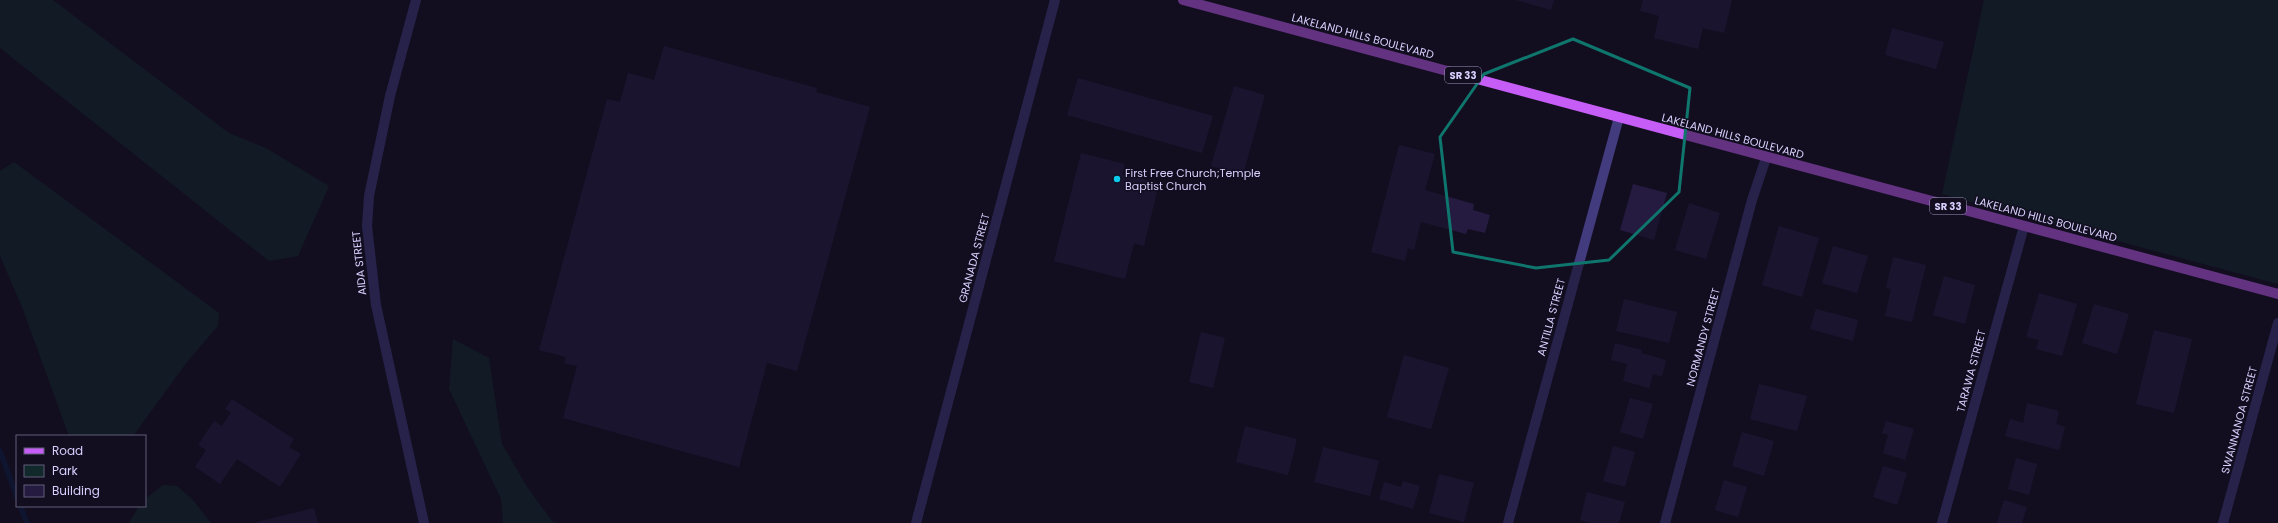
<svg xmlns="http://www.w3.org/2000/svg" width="2278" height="523" font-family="Poppins,sans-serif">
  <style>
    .green { fill: #11292a }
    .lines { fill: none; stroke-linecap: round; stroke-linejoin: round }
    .stream { stroke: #0e1d40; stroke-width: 5.5 }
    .building { fill: #251b40 }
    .minor { stroke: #423b7d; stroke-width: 10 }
    .tertiary { stroke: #423b7d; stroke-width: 10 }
    .primary { stroke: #c65df7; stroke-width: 10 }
    .marked { fill: none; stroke: #0f766e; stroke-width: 3; stroke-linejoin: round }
    .poi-dot { fill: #0cc9ec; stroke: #120e20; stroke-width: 1.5 }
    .labels { text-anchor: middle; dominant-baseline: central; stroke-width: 3; stroke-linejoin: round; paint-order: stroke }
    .shield { fill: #120e20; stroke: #9c96bb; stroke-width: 1 }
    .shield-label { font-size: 10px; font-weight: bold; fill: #d7d0fd }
    .street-label { font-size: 11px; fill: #d7d0fd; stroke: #120e20 }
    .poi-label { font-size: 11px; fill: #d7d0fd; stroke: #120e20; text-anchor: start }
  </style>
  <rect width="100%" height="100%" fill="#120e20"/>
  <!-- green -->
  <g class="green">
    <polygon points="0,0 53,0 229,133 266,148 329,186 298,256 269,261 0,48"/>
    <polygon points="1984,0 2278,0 2278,284 1942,194"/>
    <polygon points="14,162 219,313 218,326 187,362 133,436 69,436 22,307 0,256 0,171"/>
    <polygon points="453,339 489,358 502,444 527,487 553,522 558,523 503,523 501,499 449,389"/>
    <polygon points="163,485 177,486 193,500 211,523 129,523 139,506 145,506 145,499"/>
  </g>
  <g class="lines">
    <!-- stream -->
    <g class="stream">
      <polyline points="0,451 17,497"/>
      <polyline points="20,506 27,523"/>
    </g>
  </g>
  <!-- building -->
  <g class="building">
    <polygon points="1516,0 1554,0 1551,10"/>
    <polygon points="1643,0 1732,0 1724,33 1703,28 1698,49 1654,38 1659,16 1640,11"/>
    <polygon points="1892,28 1944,42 1936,69 1885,55"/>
    <polygon points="664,46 817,88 816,92 870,107 797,371 767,363 739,467 563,418 577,366 564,363 566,357 539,350 607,99 620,102 628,73 654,80"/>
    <polygon points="1078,78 1213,116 1202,153 1067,115"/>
    <polygon points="1234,86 1265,95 1243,175 1211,166"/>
    <polygon points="1399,145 1435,154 1425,190 1474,204 1473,210 1490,215 1485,233 1468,229 1466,234 1421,222 1414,250 1408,248 1405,261 1371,252"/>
    <polygon points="1081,153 1125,164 1122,174 1159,183 1144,246 1134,243 1125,279 1054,261"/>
    <polygon points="1633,184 1667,193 1654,240 1620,230"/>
    <polygon points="1689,203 1720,213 1706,259 1675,250"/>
    <polygon points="1779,226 1819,238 1802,297 1762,285"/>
    <polygon points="1833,246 1868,256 1857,293 1822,283"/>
    <polygon points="1893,257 1926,265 1912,322 1885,316 1891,289 1886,288"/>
    <polygon points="1944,276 1975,285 1965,324 1933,315"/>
    <polygon points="2039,293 2077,304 2062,356 2036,349 2039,340 2026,337"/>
    <polygon points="1624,299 1677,312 1669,343 1616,331"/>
    <polygon points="2094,304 2129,314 2117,354 2082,343"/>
    <polygon points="1816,309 1858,320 1853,341 1810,329"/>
    <polygon points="2154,330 2192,339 2174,413 2136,404"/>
    <polygon points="1201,332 1225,338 1213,388 1189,382"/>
    <polygon points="1615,343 1642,350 1641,353 1666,360 1662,377 1653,374 1649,388 1623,381 1627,364 1611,360"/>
    <polygon points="1404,355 1449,368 1431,429 1387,417"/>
    <polygon points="1759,384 1807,396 1797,431 1750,419"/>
    <polygon points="1630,398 1653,404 1643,439 1620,432"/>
    <polygon points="232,399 294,439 289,447 301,454 280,487 237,459 220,484 195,467 206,450 198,445 214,421 222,426 231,412 225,409"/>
    <polygon points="2027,403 2059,411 2056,424 2065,427 2059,450 2005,436 2010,419 2023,423"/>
    <polygon points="1886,421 1914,429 1905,460 1883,453 1888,435 1882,433"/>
    <polygon points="1245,426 1297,439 1288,475 1236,462"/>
    <polygon points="1742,432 1774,441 1764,476 1732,466"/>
    <polygon points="1613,446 1635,452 1625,487 1603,481"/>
    <polygon points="1323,447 1379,461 1370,496 1314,482"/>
    <polygon points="2016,458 2037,464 2029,495 2008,489"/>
    <polygon points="1883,466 1907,473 1897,505 1873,497"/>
    <polygon points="1439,474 1474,483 1464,522 1429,513"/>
    <polygon points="1724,480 1747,487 1738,517 1715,510"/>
    <polygon points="1403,481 1420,486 1413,509 1379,499 1384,482 1401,487"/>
    <polygon points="1587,492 1625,502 1619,523 1592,523 1580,520"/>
    <polygon points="2004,500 2027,507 2022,523 1997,523"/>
    <polygon points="314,508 318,523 257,523 257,522"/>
  </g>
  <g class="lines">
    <!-- minor -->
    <g class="minor">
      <polyline points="416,0 390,96 369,196 367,226 376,305 424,523"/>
      <polyline points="1508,523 1619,117"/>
      <polyline points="1665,523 1752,200 1766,158"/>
      <polyline points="1942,523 2024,226"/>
      <polyline points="2223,523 2278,323"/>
    </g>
    <!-- tertiary -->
    <polyline class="tertiary" points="916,523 1055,0"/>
    <!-- primary -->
    <polyline class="primary" points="1183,0 2278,294"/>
  </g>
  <!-- marked area -->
  <path d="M0 0H2278V523H0ZM1573 39 1690 88 1679 192 1609 260 1536 268 1453 252 1440 137 1484 74Z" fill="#120e20" fill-opacity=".55" fill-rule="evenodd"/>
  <path class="marked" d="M1573 39 1690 88 1679 192 1609 260 1536 268 1453 252 1440 137 1484 74Z"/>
  <!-- markers -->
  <circle class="poi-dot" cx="1117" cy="179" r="4"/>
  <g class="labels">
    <!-- shield labels -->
    <g class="shield">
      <rect x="1445" y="67" width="36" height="16" rx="3"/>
      <rect x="1930" y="198" width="36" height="16" rx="3"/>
    </g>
    <g class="shield-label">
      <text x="1463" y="75">SR 33</text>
      <text x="1948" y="206">SR 33</text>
    </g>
    <!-- street labels -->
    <g class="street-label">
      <text transform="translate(1363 36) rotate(15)">LAKELAND HILLS BOULEVARD</text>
      <text transform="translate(1733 136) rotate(15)">LAKELAND HILLS BOULEVARD</text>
      <text transform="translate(2046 219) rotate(15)">LAKELAND HILLS BOULEVARD</text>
      <text transform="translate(974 258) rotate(-75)">GRANADA STREET</text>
      <text transform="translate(359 263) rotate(-96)">AIDA STREET</text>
      <text transform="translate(1551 317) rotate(-75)">ANTILLA STREET</text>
      <text transform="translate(1703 337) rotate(-75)">NORMANDY STREET</text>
      <text transform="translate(1971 371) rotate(-75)">TARAWA STREET</text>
      <text transform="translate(2239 420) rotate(-75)">SWANNANOA STREET</text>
    </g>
    <!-- poi labels -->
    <g class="poi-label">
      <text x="1125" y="173">First Free Church;Temple<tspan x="1125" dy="13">Baptist Church</tspan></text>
    </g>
  </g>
  <!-- legend -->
  <rect x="16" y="435" width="130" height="72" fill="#120e20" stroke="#615c78"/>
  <rect x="24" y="448" width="20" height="6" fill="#c65df7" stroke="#615c78"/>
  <text x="52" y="455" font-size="12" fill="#d7d0fd">Road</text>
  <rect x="24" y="465" width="20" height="12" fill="#11292a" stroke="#615c78"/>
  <text x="52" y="475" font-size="12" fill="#d7d0fd">Park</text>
  <rect x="24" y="485" width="20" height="12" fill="#251b40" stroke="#615c78"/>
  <text x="52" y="495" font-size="12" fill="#d7d0fd">Building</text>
</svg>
